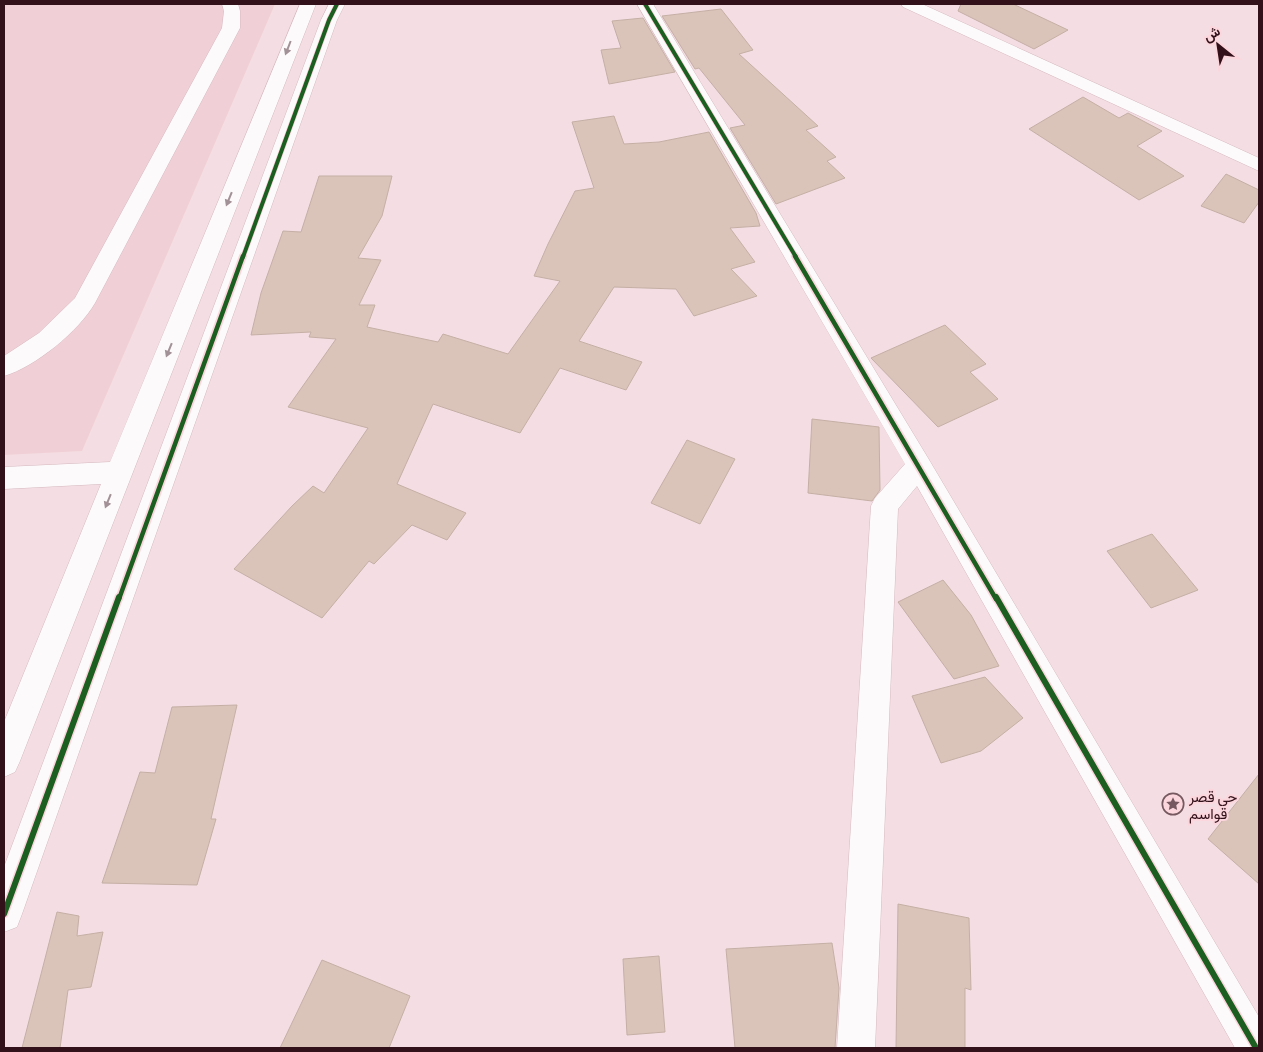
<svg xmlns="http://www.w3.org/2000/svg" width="1263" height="1052" font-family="Literata,Vazirmatn,serif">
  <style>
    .built { fill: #f0d0d6 }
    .building { fill: #dac4ba; stroke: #c5afa5 }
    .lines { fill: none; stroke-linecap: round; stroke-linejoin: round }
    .minor-casing { stroke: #d5b9c0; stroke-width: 1 }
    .minor { fill: #fdfafb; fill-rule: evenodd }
    .cycleway-far2-casing { stroke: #fcd6dd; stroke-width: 5.5 }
    .cycleway-far1-casing { stroke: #fcd6dd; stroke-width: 8 }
    .cycleway-casing { stroke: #fcd6dd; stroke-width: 9 }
    .cycleway-far2 { stroke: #1b5e20; stroke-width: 4 }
    .cycleway-far1 { stroke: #1b5e20; stroke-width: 4.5 }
    .cycleway { stroke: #1b5e20; stroke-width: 6 }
    .oneway { fill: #a29196 }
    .labels { text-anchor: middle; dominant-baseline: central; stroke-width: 4; stroke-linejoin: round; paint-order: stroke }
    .near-poi-label { font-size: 15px; fill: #32111a; stroke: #fcd6dd; text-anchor: start }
  </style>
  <rect width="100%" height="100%" fill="#f4dee3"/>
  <!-- built -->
  <polygon class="built" points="4,4 275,4 82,451 4,455"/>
  <!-- building -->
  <g class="building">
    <polygon points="961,4 1013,4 1068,30 1034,49 958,11"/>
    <polygon points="721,9 753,50 739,54 818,126 806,130 836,157 827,161 845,178 776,204 730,128 745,125 699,68 695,69 662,16"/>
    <polygon points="643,18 675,72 609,84 601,50 621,48 612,21"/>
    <polygon points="1083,97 1119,118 1128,113 1162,131 1137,146 1184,176 1139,200 1029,129"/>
    <polygon points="614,116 624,144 659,142 709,132 756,213 760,226 730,228 755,262 731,269 757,296 694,316 676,289 614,287 579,341 642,362 626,390 560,368 520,433 433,404 397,484 466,513 447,540 412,525 374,564 369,561 322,618 234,569 292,506 313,486 324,493 368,428 288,407 336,339 309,337 311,332 251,335 261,293 283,231 301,232 319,176 392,176 382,216 358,258 381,260 359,305 375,305 367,327 438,342 443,334 508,354 560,281 534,276 548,244 575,191 594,188 572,122"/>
    <polygon points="1226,174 1259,190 1259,202 1244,223 1201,206"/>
    <polygon points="945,325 986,364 970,372 998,399 938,427 871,358"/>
    <polygon points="812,419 879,427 880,490 872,501 808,493"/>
    <polygon points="687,440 735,459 700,524 651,503"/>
    <polygon points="1152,534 1198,590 1151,608 1107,551"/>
    <polygon points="943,580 971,615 999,666 954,679 898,602"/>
    <polygon points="985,677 1023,718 981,751 941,763 912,696"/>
    <polygon points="237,705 211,819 216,819 197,885 102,883 140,772 155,773 172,707"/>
    <polygon points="1259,774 1259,884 1208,839"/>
    <polygon points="898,904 969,918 971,990 965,988 965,1048 896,1048"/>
    <polygon points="57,912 79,916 77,936 103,932 91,987 68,990 60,1048 22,1048"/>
    <polygon points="832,943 839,988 835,1048 735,1048 726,949"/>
    <polygon points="659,956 665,1032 627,1035 623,959"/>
    <polygon points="322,960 410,996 389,1048 280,1048"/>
  </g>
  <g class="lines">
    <!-- minor casing -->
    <g class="minor-casing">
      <g id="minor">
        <path d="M222 4H238L240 11V28L95 303C79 331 35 367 4 376V356L39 333 75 298 222 28 224 11Z"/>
        <polygon points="300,4 316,4 20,761 15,772 4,777 4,722 101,484 4,489 4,467 110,462"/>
        <polygon points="329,4 345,4 337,20 22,914 17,927 4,932 4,867 321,20"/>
        <polygon points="637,4 653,4 928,458 1259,1017 1259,1048 1235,1048 917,486 898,509 875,1048 837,1048 871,506 875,498 905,464"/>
        <polygon points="901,4 922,4 1259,158 1259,171 903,7"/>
      </g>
    </g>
    <!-- minor -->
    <use href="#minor" class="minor"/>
    <!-- cycleway-far2 casing -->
    <g class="cycleway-far2-casing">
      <g id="cycleway-far2">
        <polyline points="645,4 796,257"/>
        <polyline points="243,257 329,20 337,4"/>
      </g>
    </g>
    <!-- cycleway-far1 casing -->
    <g class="cycleway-far1-casing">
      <g id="cycleway-far1">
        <polyline points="795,256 996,599"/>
        <polyline points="119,599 243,256"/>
      </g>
    </g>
    <!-- cycleway casing -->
    <g class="cycleway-casing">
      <g id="cycleway">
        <polyline points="996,597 1256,1048"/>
        <polyline points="4,914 119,597"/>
      </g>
    </g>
    <!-- cycleway-far2 -->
    <use href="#cycleway-far2" class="cycleway-far2"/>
    <!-- cycleway-far1 -->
    <use href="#cycleway-far1" class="cycleway-far1"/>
    <!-- cycleway -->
    <use href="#cycleway" class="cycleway"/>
  </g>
  <!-- one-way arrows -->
  <defs><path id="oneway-solid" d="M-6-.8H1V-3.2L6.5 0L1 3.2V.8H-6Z" transform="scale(1.25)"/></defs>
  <g class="oneway">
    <use href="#oneway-solid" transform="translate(288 48) rotate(111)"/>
    <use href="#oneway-solid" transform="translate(229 199) rotate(112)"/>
    <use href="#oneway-solid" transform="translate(169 350) rotate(112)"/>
    <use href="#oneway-solid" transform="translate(108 501) rotate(112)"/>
  </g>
  <!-- icons -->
  <defs>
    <g id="sight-ring" transform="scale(1.125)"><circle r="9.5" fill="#fcd6dd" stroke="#765960" stroke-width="1.5"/><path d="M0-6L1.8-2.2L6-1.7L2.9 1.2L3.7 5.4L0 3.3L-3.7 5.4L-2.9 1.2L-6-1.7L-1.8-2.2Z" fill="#765960"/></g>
  </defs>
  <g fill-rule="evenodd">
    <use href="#sight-ring" x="1173" y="804"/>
  </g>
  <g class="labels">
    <!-- near-poi labels -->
    <g class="near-poi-label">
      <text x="1189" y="795">حي قصر<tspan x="1189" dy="17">قواسم</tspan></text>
    </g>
  </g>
  <!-- border -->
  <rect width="1263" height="1052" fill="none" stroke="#32111a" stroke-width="10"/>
  <!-- north arrow -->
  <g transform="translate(1218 45) rotate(330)" stroke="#fcd6dd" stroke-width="4" paint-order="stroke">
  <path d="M0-4L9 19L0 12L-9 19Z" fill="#32111a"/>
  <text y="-8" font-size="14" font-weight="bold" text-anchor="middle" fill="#32111a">ش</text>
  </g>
</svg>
